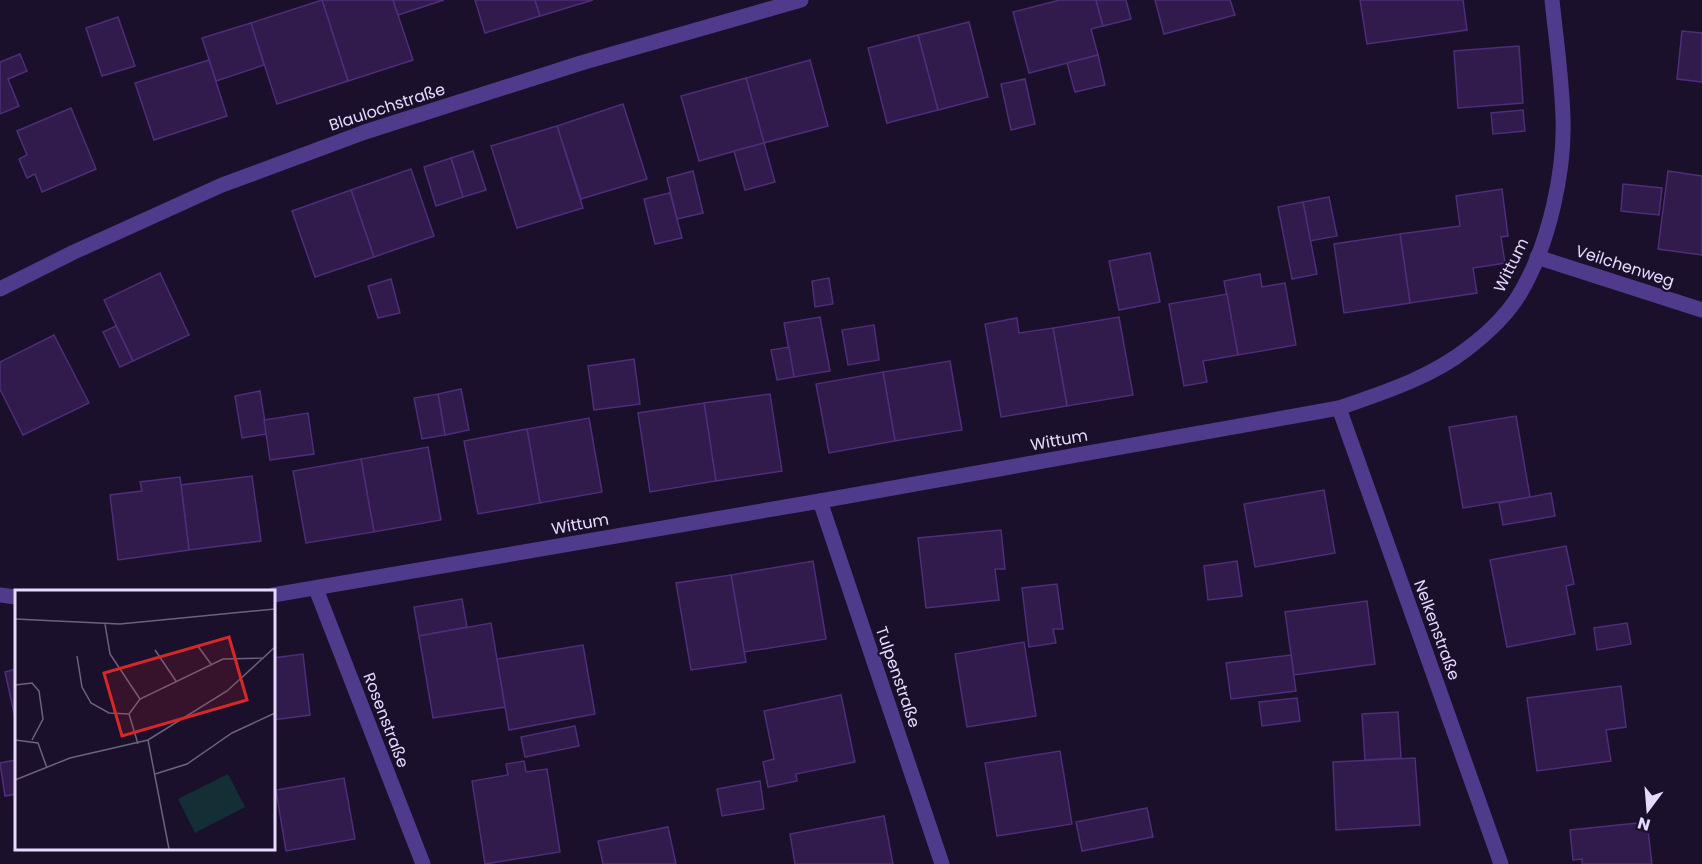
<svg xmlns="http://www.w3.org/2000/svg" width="1702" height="864" font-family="Poppins,sans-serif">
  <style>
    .building { fill: #311b4d; stroke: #4e2d79; stroke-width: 1.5 }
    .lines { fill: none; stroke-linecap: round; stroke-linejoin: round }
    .minor { stroke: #503a8b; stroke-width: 15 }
    .labels { text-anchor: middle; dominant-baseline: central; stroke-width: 4.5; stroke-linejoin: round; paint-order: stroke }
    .street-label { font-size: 16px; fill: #e7daff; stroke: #1b102b }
    .inset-road { fill: none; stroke: #6d6180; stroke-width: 1.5 }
    .view { fill: #d62828; fill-opacity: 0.15; stroke: #d62828; stroke-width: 3 }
    .inset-edge { fill: none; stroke: #e7daff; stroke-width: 3 }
  </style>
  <rect width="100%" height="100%" fill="#1b102b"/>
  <!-- building -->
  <g class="building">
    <polygon points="322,0 393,0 413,60 348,81"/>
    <polygon points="322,0 348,81 277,104 251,23"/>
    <polygon points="393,0 444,0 398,15"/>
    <polygon points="475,0 535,0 540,16 485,33"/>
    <polygon points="535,0 593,0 540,16"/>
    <polygon points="1060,0 1096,0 1103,26 1091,29 1098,55 1029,73 1013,12"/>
    <polygon points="1096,0 1126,0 1131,19 1103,26"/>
    <polygon points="1155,0 1230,0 1235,15 1164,34"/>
    <polygon points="1360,0 1463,0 1467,30 1367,44"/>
    <polygon points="118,17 135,66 102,76 86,28"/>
    <polygon points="969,22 988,97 938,110 918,35"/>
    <polygon points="251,23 264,65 216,81 202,38"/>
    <polygon points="1682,31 1702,33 1702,82 1677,79"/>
    <polygon points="918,35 938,110 887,123 868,48"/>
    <polygon points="1519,46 1523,103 1458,108 1454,51"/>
    <polygon points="20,54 27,71 8,79 19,106 0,114 0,62"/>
    <polygon points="1098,55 1105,85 1075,92 1067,63"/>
    <polygon points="209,60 227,116 154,140 135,83"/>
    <polygon points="810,60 828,126 764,143 746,78"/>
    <polygon points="746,78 764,143 699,161 681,96"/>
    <polygon points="1025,79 1035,124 1011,130 1001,84"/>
    <polygon points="623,104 647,179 581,199 557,126"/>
    <polygon points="71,108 96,169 42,192 35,174 27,178 19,159 27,155 17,131"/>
    <polygon points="1523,110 1525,131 1493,134 1491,113"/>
    <polygon points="557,126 583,208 517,228 491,146"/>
    <polygon points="764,143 775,182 745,190 734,151"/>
    <polygon points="473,151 486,190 463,197 451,158"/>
    <polygon points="451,158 463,197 436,206 424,167"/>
    <polygon points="411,169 434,236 374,257 351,190"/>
    <polygon points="693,171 703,213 677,219 667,178"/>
    <polygon points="1668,171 1702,176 1702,255 1658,249"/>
    <polygon points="1623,184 1662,188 1659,215 1621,211"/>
    <polygon points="1502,189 1508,236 1501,237 1505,263 1473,268 1477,293 1410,303 1400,234 1460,226 1456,196"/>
    <polygon points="351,190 374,257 315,277 292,211"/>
    <polygon points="670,193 682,238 655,244 644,199"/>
    <polygon points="1329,197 1337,236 1310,241 1303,202"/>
    <polygon points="1303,202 1317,274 1292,279 1278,207"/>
    <polygon points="1400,234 1410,303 1344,313 1334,244"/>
    <polygon points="1150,253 1160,302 1119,310 1109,261"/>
    <polygon points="160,273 189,335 133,361 104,300"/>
    <polygon points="1260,274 1262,287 1285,283 1296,345 1238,355 1224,281"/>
    <polygon points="829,278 833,304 815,307 812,281"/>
    <polygon points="391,279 400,313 378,318 368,286"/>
    <polygon points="1227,294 1238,355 1203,361 1207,382 1184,386 1169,304"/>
    <polygon points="820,317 830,371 794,377 784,323"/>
    <polygon points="1119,317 1133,395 1067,406 1053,328"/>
    <polygon points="1017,318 1019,333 1053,328 1067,406 1001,417 985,324"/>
    <polygon points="874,325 879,360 848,365 842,330"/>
    <polygon points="116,326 133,361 120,367 103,332"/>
    <polygon points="54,335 89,403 23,435 0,389 0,362"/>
    <polygon points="789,347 794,377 777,380 771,350"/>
    <polygon points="634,359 640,404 594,410 588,366"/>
    <polygon points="950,361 962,430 895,441 883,372"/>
    <polygon points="883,372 895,441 829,453 816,384"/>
    <polygon points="461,389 469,430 445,435 438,394"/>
    <polygon points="260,391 267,434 242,438 235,396"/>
    <polygon points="438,394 445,435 422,439 414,398"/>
    <polygon points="770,394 782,471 716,481 704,403"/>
    <polygon points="704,403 716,481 650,492 638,413"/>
    <polygon points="308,413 314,454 270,460 264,420"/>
    <polygon points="1516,416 1530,497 1463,508 1449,427"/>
    <polygon points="589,418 602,492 540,503 527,429"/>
    <polygon points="527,429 540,503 478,514 464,441"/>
    <polygon points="428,447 441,520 374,532 361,459"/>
    <polygon points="361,459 374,532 306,543 293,471"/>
    <polygon points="252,476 261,541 189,550 181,485"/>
    <polygon points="180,477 189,550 118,560 110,495 142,491 140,482"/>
    <polygon points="1324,490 1335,553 1255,567 1244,504"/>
    <polygon points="1551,493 1555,516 1503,525 1499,503"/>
    <polygon points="1001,530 1005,569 995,569 999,600 926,608 918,538"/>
    <polygon points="1566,546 1574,584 1566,586 1575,634 1507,647 1490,560"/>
    <polygon points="813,561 826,639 744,652 731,575"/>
    <polygon points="1237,561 1242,596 1208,600 1204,566"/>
    <polygon points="731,575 746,662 691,670 676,583"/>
    <polygon points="1057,584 1063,629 1053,629 1056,643 1029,647 1022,588"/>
    <polygon points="462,599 467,627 419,636 414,607"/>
    <polygon points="1367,601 1375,664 1294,675 1285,612"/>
    <polygon points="491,623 505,707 433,718 419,636"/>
    <polygon points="1627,623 1631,644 1597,650 1594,628"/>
    <polygon points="1024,642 1036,716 967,727 955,654"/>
    <polygon points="583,645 595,714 509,730 497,659"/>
    <polygon points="303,654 310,715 273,720 273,658"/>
    <polygon points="1291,655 1296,691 1231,699 1226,663"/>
    <polygon points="16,669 16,722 5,672"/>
    <polygon points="1621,686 1626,727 1606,730 1611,761 1537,771 1527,698"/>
    <polygon points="841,695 855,762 796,774 797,781 768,787 763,762 774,759 764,711"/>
    <polygon points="1297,698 1300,721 1262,726 1259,702"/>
    <polygon points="1398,712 1401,758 1365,760 1362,714"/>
    <polygon points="575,726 579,746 525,757 521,737"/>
    <polygon points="1060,751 1072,824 997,836 985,763"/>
    <polygon points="1415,758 1420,825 1336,830 1333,762"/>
    <polygon points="16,760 16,794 5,796 0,763"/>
    <polygon points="524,761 526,772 547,769 560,852 485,864 472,781 508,775 506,764"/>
    <polygon points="344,778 355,839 286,851 276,790"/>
    <polygon points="760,781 764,809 722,816 717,789"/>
    <polygon points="1147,808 1153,837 1082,851 1076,822"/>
    <polygon points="884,816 893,864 795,864 790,834"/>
    <polygon points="1647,822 1652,864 1582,864 1582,859 1573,860 1570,830"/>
    <polygon points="668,827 676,864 603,864 598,841"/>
  </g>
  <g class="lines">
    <!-- minor -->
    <g class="minor">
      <polyline points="1537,257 1702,310"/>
      <polyline points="0,289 74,252 222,185 365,132 581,63 801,0"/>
      <polyline points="1339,408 1501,864"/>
      <polyline points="820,501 942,864"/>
      <polyline points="316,589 423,864"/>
      <polyline points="0,595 16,597"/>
      <path d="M273 595 820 501 1339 408C1382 393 1430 378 1467 349 1488 333 1509 314 1522 290 1549 243 1565 171 1563 118 1562 79 1556 39 1552 0"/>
    </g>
  </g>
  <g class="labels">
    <!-- street labels -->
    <g class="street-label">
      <text transform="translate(387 107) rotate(-18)">Blaulochstraße</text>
      <text transform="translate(1511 265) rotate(-64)">Wittum</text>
      <text transform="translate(1625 266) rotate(18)">Veilchenweg</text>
      <text transform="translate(1059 440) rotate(-10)">Wittum</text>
      <text transform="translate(580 524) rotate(-10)">Wittum</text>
      <text transform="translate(1437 630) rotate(70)">Nelkenstraße</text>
      <text transform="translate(898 677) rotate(71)">Tulpenstraße</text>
      <text transform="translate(386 720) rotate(69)">Rosenstraße</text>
    </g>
  </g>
  <!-- overview -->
  <g transform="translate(15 590)">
    <rect width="260" height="260" fill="#1b102b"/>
    <path d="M213 184 230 217 180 243 163 209Z" fill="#132e35"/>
    <path class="inset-road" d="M0 29 105 34 260 19M90 34 95 64 125 109M182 55 196 74M140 60 161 91M62 66 67 97 76 113 94 123 114 124M0 95 17 93 24 101 28 129 17 150M0 150 23 153 32 178M133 150 154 259M123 154 114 124 125 109 208 69 249 68M140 184 172 174 217 143 260 123M0 190 55 168 133 150 212 101 260 57"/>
    <path class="view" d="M214 47 232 110 107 146 89 83Z"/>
    <rect width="260" height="260" class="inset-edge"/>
  </g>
  <!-- north arrow -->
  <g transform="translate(1648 810) rotate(196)" stroke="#1b102b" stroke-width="4.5" paint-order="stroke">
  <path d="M0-4.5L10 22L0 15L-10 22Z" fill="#e7daff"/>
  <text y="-9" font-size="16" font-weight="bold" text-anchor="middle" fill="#e7daff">N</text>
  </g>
</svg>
